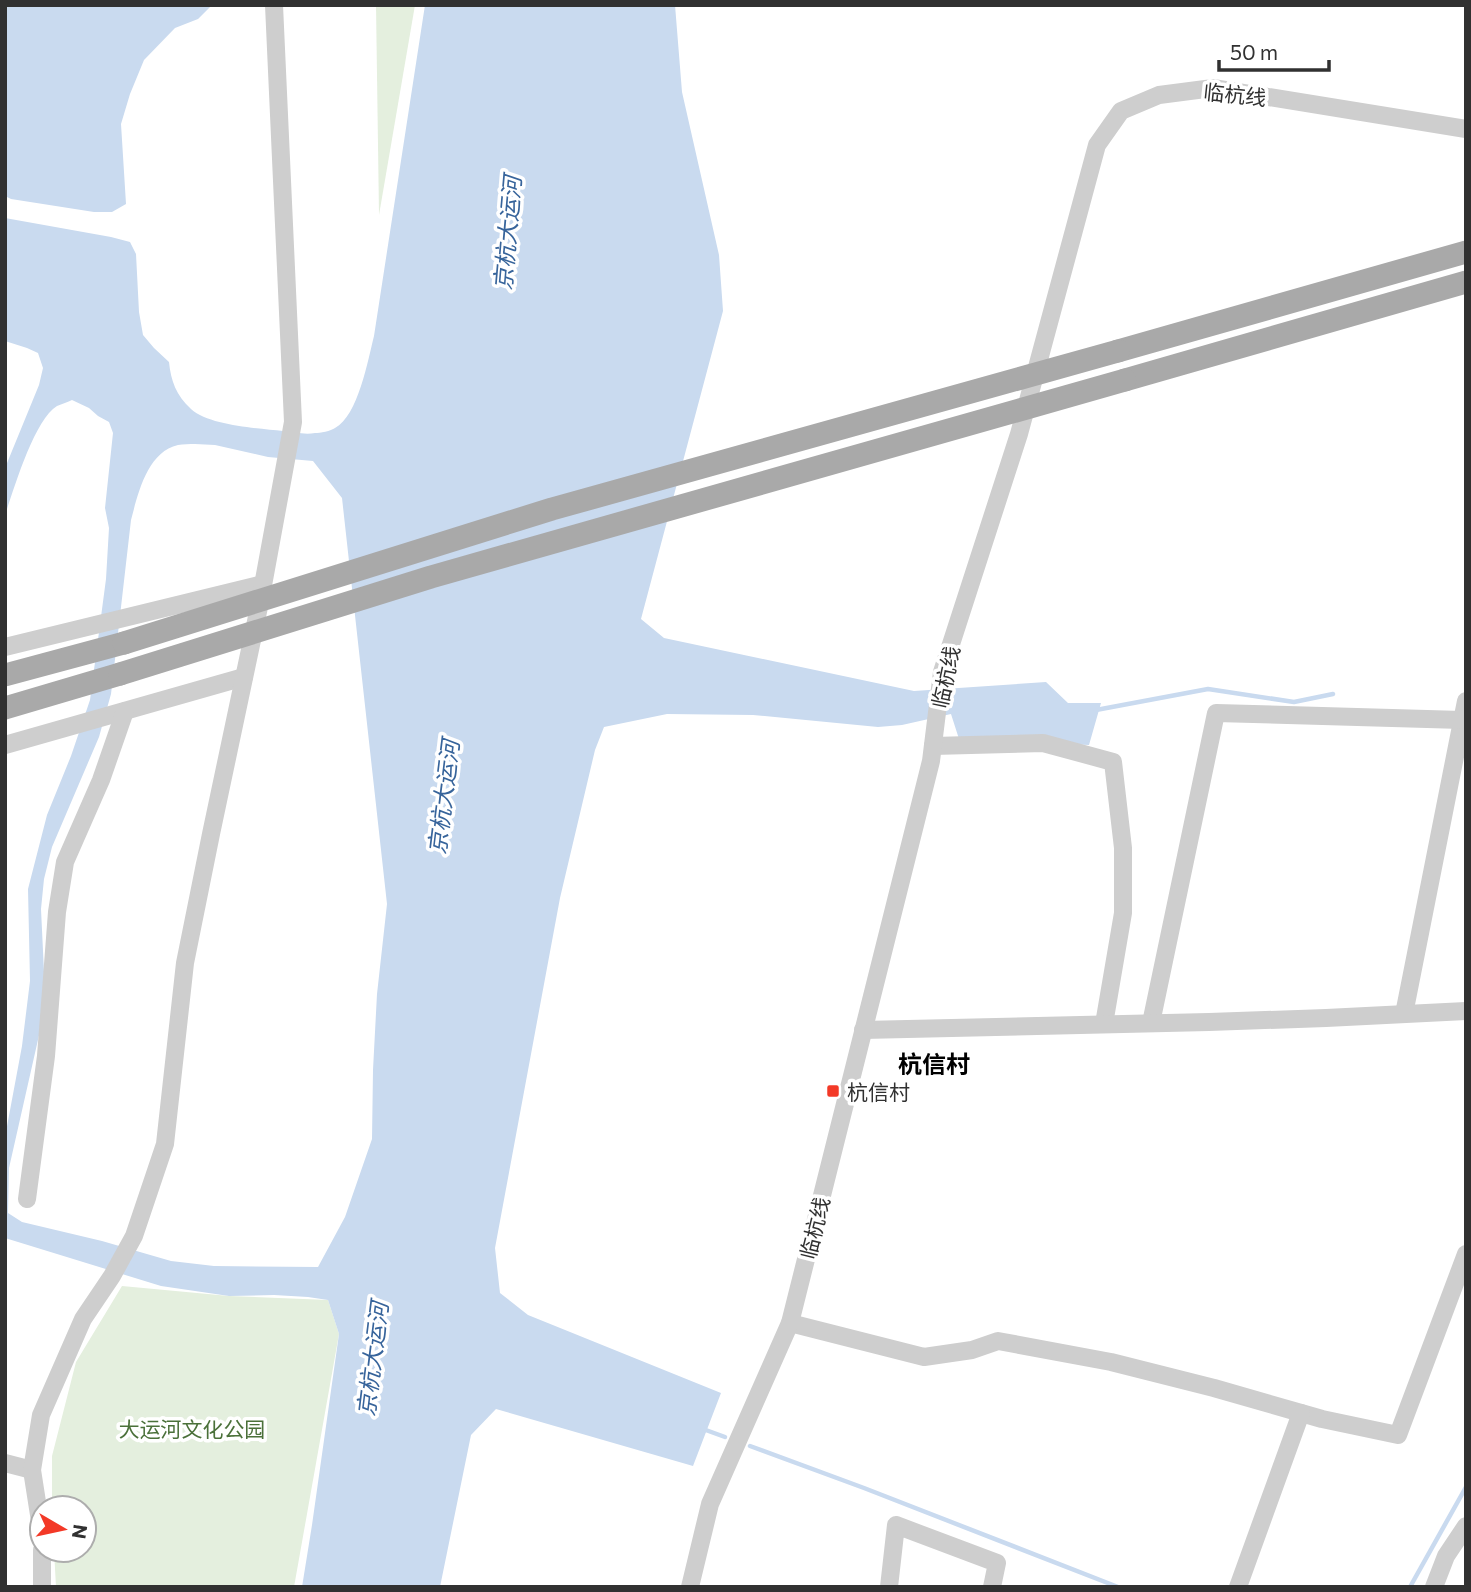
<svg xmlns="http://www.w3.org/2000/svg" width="1471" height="1592" font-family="Commissioner,'Noto Sans SC',sans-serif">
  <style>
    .green { fill: #e4efde }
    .water { fill: #c9daef; fill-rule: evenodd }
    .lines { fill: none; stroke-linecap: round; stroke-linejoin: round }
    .stream { stroke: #c9daef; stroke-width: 4.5 }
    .minor { stroke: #cecece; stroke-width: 18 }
    .major { stroke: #a9a9a9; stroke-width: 23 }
    .major-bridge { stroke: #a9a9a9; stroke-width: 23 }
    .poi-dot { fill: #f33927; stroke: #fff; stroke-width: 2.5 }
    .labels { text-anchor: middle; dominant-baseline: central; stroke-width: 7; stroke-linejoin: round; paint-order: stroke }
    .street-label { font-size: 21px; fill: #313131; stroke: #fff }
    .poi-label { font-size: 21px; fill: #313131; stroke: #fff; text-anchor: start }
    .park-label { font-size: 21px; fill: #4b713a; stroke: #fff }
    .water-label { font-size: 23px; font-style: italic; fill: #37649b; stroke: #fff }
    .quarter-label { font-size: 24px; font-weight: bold; fill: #000; stroke: #fff }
  </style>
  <rect width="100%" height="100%" fill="#fff"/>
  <!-- green -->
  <g class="green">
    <polygon points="376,5 415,5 379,215"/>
    <polygon points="122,1286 229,1296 328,1300 339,1334 294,1587 56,1587 54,1550 84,1550 84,1508 52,1508 52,1456 76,1362"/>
  </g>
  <!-- water -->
  <g class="water">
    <polygon points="5,5 212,5 198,19 175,28 144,60 130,94 121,124 126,204 112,212 94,212 11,199 5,196"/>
    <path d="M425 5H675L682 92 719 255 723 311 641 619 664 638 914 691 1046 682 1068 703H1101L1089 745 959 739 951 714 902 725 878 727 753 715 667 714 604 727 595 750 560 898 495 1248 500 1293 528 1315 721 1393 693 1466 496 1409 471 1435 440 1587H302L312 1525 339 1334 328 1300 308 1297 274 1295 229 1296 161 1286 5 1238V1137L22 1046 30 981 28 889 47 815 71 756 90 700 106 579 109 528 105 508 113 433 109 422 98 416 89 408 72 400C68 402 62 404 57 406 34 420 14 489 5 515V468L39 385 43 368 38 353 27 348 5 341V218L111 237 130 242 136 254 139 312 143 335 154 348 169 362C171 381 176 395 191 409 210 426 258 428 283 431 293 432 305 435 315 433 320 433 331 431 335 428 358 416 368 360 374 336ZM195 444 215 445 268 457 313 461 342 498 387 904 377 994 373 1070 372 1139 345 1217 318 1267 214 1266 171 1261 102 1241 22 1222 8 1213 9 1168 42 1022 44 972 41 909 44 879 52 847 99 737 111 694 131 520C138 494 147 452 178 445 183 444 190 444 195 444Z"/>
  </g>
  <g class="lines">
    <!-- stream -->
    <g class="stream">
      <polyline points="1096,710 1208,689 1294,702 1333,694"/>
      <polyline points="703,1429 725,1437"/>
      <polyline points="750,1446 864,1488 1118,1587"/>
      <polyline points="1410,1587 1466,1487"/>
    </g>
    <!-- minor -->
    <g class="minor">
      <polyline points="5,647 263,584"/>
      <polyline points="5,745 244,677"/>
      <polyline points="933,746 1043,743 1113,762 1123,848 1123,913 1104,1024"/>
      <polyline points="1404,1014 1466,701"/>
      <polyline points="1151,1023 1216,713 1462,720"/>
      <polyline points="863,1030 1209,1022 1326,1018 1466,1011"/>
      <polyline points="27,1199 46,1056 57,912 65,862 101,780 125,711"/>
      <polyline points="790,1323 924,1357 972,1350 998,1341 1111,1362 1214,1388 1322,1419 1398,1435 1466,1254"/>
      <polyline points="5,1463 32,1470"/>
      <polyline points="42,1534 32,1470 41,1415 83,1319 112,1276 134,1236 165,1144 185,963 211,834 259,607 293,422 274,5"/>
      <polyline points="42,1587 42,1550"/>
      <polyline points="690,1587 710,1504 790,1323 931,761 942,672 1019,434 1097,145 1121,111 1159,95 1213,88 1466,129"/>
      <polyline points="889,1587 896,1525 997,1563 992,1587"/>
      <polyline points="1238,1587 1301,1413"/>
      <polyline points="1434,1587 1446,1556 1466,1526"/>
    </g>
    <!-- major -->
    <g class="major">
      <polyline points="1118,351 1466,252"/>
      <polyline points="1125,380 1466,282"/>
      <polyline points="5,675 124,643"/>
      <polyline points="5,708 120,674"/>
    </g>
    <!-- major-bridge -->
    <g class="major-bridge">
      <polyline points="124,643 552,509 1118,351"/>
      <polyline points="120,674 431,577 1125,380"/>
    </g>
  </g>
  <!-- markers -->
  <rect class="poi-dot" x="826" y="1084" width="14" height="14" rx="3.5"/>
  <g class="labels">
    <!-- street labels -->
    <g class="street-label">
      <text transform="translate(1235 94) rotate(6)">临杭线</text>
      <text transform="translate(945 677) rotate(-78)">临杭线</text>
      <text transform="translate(814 1228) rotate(-76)">临杭线</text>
    </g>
    <!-- poi labels -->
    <g class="poi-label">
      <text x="847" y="1091">杭信村</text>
    </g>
    <!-- park labels -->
    <g class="park-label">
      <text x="192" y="1428">大运河文化公园</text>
    </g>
    <!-- water labels -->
    <g class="water-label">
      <text transform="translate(507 233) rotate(-85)">京杭大运河</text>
      <text transform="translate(443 797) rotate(-83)">京杭大运河</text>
      <text transform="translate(372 1359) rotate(-83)">京杭大运河</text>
    </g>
    <!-- quarter labels -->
    <g class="quarter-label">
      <text x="934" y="1063">杭信村</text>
    </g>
  </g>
  <!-- border -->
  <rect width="1471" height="1592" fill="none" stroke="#313131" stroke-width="14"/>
  <!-- north arrow -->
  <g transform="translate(63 1529) rotate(99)"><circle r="33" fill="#ffffff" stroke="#adadad" stroke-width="2"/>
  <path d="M0-5L12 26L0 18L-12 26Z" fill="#f33927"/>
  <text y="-10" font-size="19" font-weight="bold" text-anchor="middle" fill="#313131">N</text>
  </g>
  <!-- scale -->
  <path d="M1219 60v10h110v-10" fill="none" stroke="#313131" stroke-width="3.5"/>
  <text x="1230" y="60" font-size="21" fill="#313131" stroke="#ffffff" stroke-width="5" paint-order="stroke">50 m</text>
</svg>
